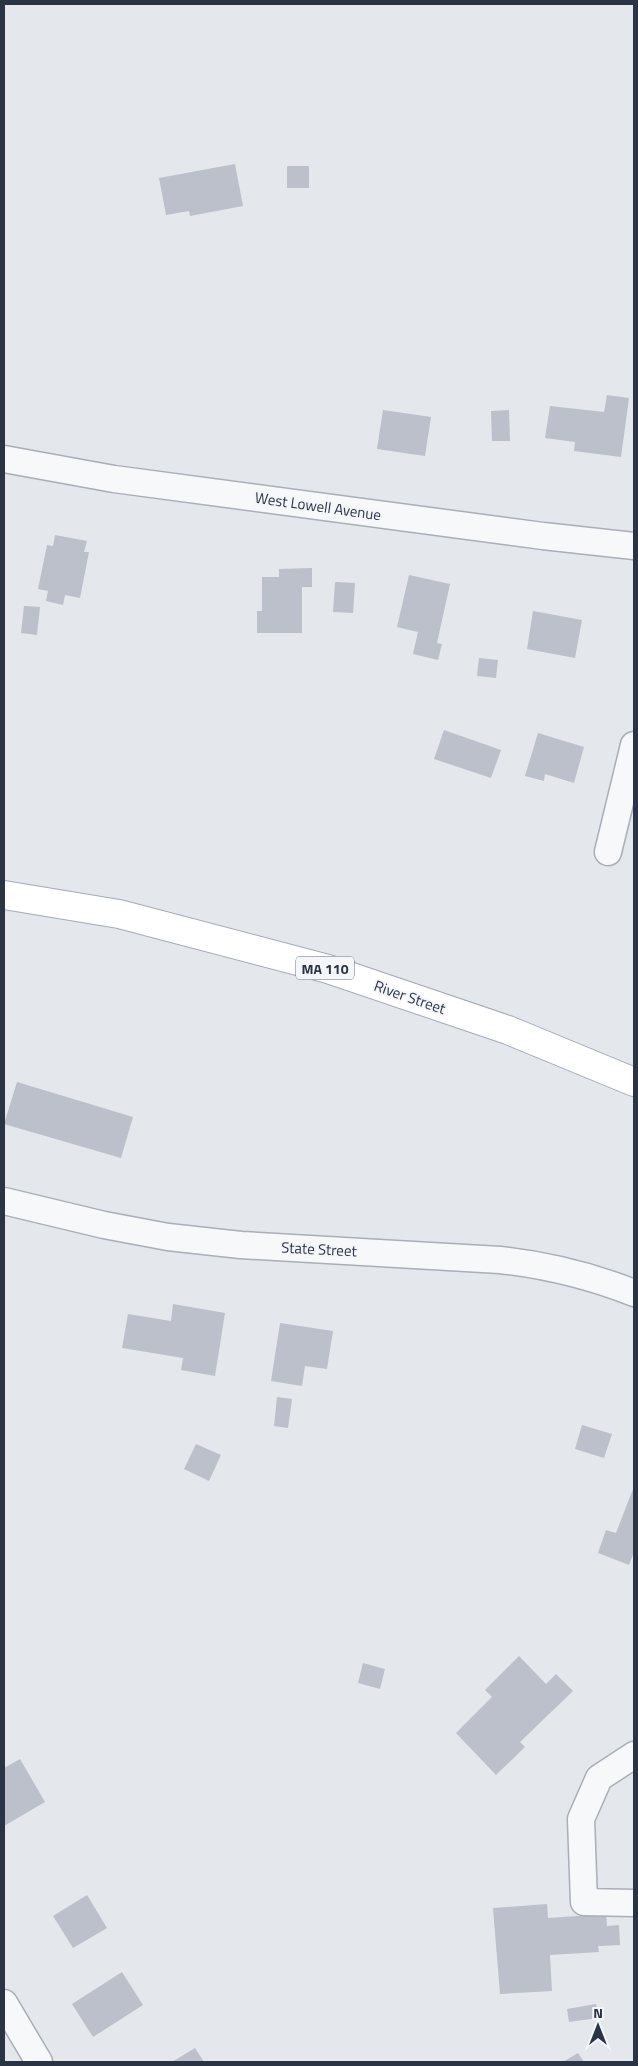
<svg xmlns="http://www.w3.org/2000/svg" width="638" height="2066" font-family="'Titillium Web',sans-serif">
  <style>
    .building { fill: #bbc0ca }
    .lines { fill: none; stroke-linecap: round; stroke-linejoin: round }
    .minor-casing { stroke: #a9aeb7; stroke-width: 29 }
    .primary-casing { stroke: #a3abb8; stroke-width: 30 }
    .minor { stroke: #f7f8fa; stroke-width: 26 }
    .primary { stroke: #fff; stroke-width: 28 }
    .labels { text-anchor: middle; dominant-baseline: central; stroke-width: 4; stroke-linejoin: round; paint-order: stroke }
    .shield { fill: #f4f6f9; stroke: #676e7b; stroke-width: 1 }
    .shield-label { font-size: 14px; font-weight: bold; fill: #2b3445 }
    .street-label { font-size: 15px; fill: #2b3445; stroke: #f4f6f9 }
  </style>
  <rect width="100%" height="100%" fill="#e4e7ec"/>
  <!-- building -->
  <g class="building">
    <polygon points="235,164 243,206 190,216 189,211 166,215 159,178"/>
    <rect x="287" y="166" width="22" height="22"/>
    <polygon points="607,395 629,398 621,457 574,451 575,442 545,438 550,406 604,412"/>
    <polygon points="383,410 431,417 425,456 377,449"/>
    <polygon points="509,410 510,441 492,441 491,411"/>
    <polygon points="55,535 87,541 84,552 89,552 80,598 65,595 63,605 46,601 48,591 38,589 47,545 53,546"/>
    <polygon points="312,568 312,587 302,587 302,633 257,633 257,611 262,611 262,577 279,577 279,569"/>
    <polygon points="409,575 450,584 437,643 442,644 438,660 413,654 418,632 397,627"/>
    <polygon points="335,582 355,583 353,613 333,612"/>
    <polygon points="24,606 40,607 37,635 21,633"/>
    <polygon points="533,611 582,620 575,658 527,649"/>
    <polygon points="479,658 498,660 496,678 477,676"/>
    <polygon points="444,730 501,750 491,778 434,759"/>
    <polygon points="538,733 584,747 574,783 545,774 544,781 525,776"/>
    <polygon points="17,1082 133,1117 121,1158 4,1124"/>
    <polygon points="173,1304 225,1313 215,1376 181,1370 183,1358 122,1348 128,1314 171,1321"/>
    <polygon points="280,1323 333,1331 327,1369 305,1366 302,1386 271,1381"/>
    <polygon points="277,1397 292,1399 288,1428 274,1426"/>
    <polygon points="582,1425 612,1434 604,1458 575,1449"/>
    <polygon points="196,1444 221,1455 209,1481 184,1469"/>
    <polygon points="633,1489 634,1489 634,1552 629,1565 598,1553 606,1530 616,1533"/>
    <polygon points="519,1656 546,1684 556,1674 573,1691 520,1742 525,1747 496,1775 456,1733 492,1697 485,1690"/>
    <polygon points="363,1663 385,1669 380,1689 358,1683"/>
    <polygon points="20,1759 45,1802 4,1826 4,1768"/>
    <polygon points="87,1895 107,1928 73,1948 53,1916"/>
    <polygon points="547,1904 548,1918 606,1914 607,1926 619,1925 620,1945 598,1946 599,1952 550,1955 552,1991 500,1994 493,1908"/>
    <polygon points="122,1972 143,2005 93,2037 72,2004"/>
    <polygon points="596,2004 598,2018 569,2022 567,2009"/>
    <polygon points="195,2048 204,2062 172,2062"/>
    <polygon points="578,2053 584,2062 563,2062"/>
  </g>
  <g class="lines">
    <!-- minor casing -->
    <g class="minor-casing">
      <g id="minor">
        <polyline points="4,459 114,479 543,536 634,546"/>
        <polyline points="608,852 634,745"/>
        <path d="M4 1201 104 1225 168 1237 241 1245 500 1260C546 1265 591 1276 634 1293"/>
        <polyline points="634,1755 599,1778 581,1819 584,1902 634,1903"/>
        <polyline points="4,2003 39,2062"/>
      </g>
    </g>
    <!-- primary casing -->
    <g class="primary-casing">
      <polyline id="primary" points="4,895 119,914 328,969 508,1030 634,1082"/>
    </g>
    <!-- minor -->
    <use href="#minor" class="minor"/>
    <!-- primary -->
    <use href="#primary" class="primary"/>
  </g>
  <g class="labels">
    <!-- shield labels -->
    <rect class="shield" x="296" y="956.5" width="58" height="23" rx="4"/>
    <g class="shield-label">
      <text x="325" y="968">MA 110</text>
    </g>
    <!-- street labels -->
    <g class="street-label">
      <text transform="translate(318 506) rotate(8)">West Lowell Avenue</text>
      <text transform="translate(410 997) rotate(19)">River Street</text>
      <text transform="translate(319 1249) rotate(3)">State Street</text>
    </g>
  </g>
  <!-- border -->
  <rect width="638" height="2066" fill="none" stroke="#2b3445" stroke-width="10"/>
  <!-- north arrow -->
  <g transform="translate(598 2026)" stroke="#f4f6f9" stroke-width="4" paint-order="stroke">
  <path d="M0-4L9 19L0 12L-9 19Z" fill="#2b3445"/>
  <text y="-8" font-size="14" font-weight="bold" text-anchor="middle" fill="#2b3445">N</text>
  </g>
</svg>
